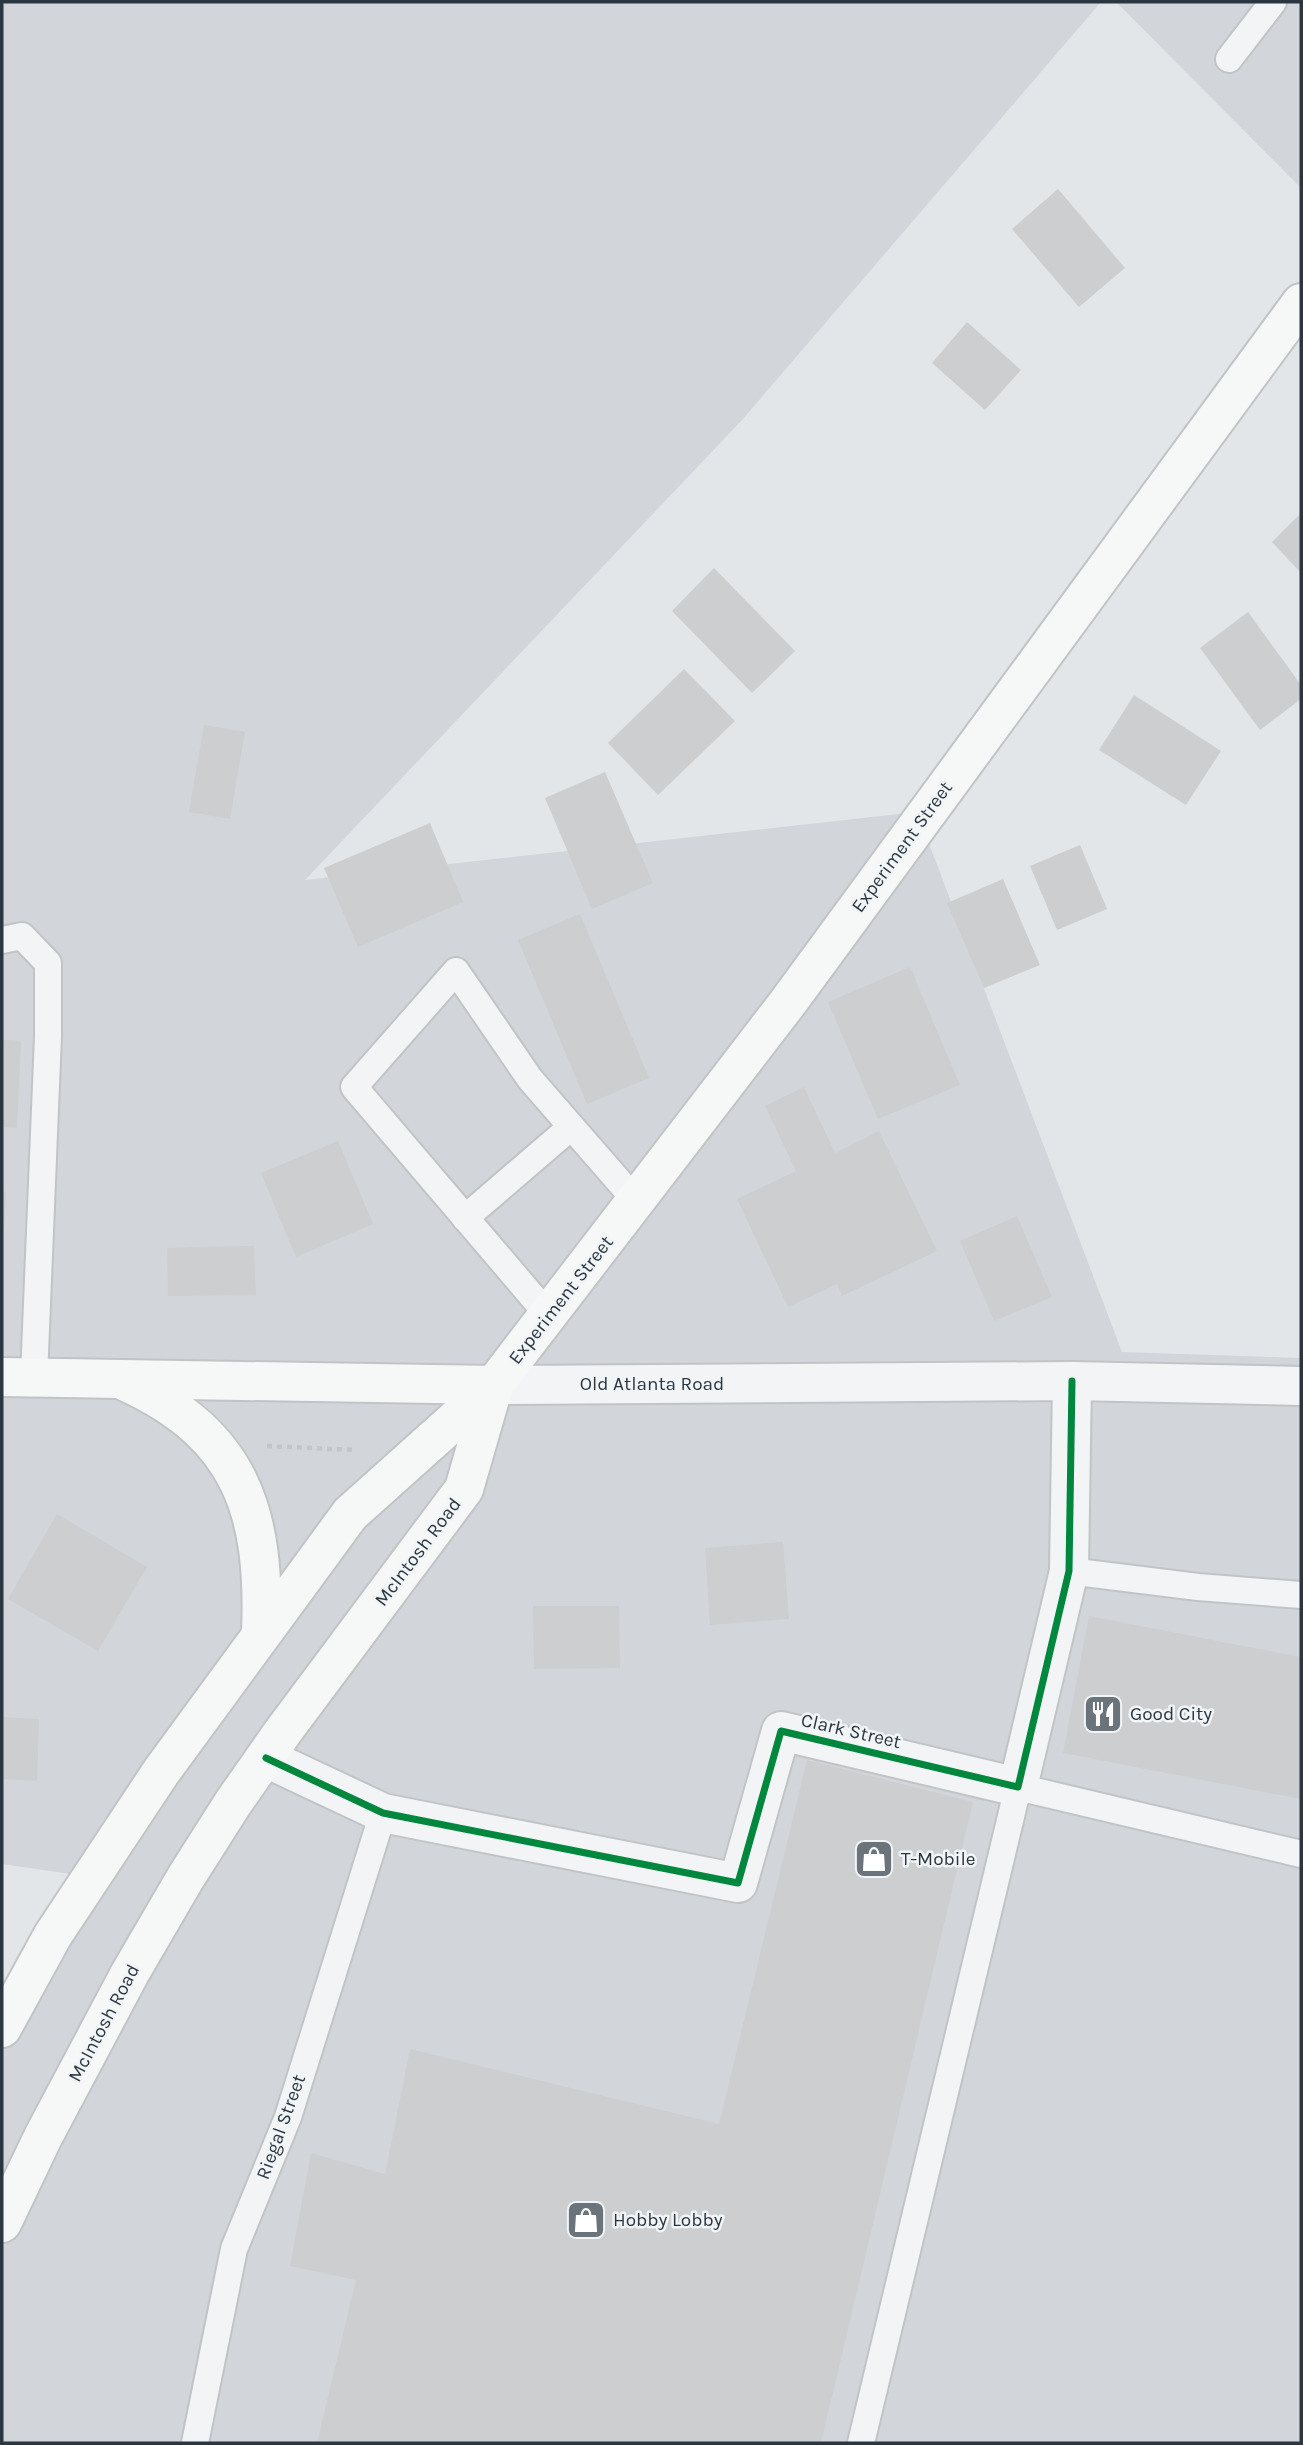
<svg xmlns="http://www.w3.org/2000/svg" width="1303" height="2445" font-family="Karla,sans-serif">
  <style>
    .built { fill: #d2d6db }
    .building { fill: #ccced0 }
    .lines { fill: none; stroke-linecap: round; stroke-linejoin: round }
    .service-casing { stroke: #c1c4c6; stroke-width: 30 }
    .minor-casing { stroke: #c1c4c6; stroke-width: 42 }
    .secondary-casing { stroke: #c1c4c6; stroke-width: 42 }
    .path { stroke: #c3c6c8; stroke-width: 4.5; stroke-dasharray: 5 5; stroke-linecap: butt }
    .service { stroke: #f2f4f5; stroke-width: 26 }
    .minor { stroke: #f2f4f5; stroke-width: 38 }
    .secondary { stroke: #f6f7f7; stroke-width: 38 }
    .cycleway-casing { stroke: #f2f5f7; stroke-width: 11 }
    .cycleway { stroke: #00873e; stroke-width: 7 }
    .labels { text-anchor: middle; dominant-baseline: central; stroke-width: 5; stroke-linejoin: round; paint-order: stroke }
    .street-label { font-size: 19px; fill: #2b3740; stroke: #f2f5f7 }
    .poi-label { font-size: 19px; fill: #2b3740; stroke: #f2f5f7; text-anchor: start }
  </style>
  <rect width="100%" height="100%" fill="#e3e6e8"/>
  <!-- built -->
  <g class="built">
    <polygon points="2,2 1101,2 743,419 305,880 917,812 1122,1352 1301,1358 1301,2443 2,2443 2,2020 98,1878 2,1864"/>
    <polygon points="1116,2 1301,2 1301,188"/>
  </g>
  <!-- building -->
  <g class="building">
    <polygon points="1058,189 1125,268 1079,307 1012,229"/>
    <polygon points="967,322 1021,370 985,410 932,363"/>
    <polygon points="1301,513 1301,573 1272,542"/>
    <polygon points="714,568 795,651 752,693 672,611"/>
    <polygon points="1248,612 1301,685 1301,699 1260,730 1200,648"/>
    <polygon points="684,669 735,721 658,795 608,743"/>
    <polygon points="1134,695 1221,751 1186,805 1099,750"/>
    <polygon points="204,725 245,732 230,819 189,812"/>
    <polygon points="605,772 653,883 592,909 545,798"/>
    <polygon points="430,823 463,902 358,947 324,868"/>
    <polygon points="1080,845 1107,909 1057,930 1030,866"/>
    <polygon points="1003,879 1040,965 984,988 947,903"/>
    <polygon points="580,914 649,1078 587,1104 518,940"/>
    <polygon points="910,967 960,1085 878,1119 828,1002"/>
    <polygon points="2,1040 21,1041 17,1128 2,1127"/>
    <polygon points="804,1087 835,1153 879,1131 937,1251 842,1296 837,1284 788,1307 737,1199 796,1171 765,1106"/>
    <polygon points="338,1141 373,1224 296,1257 261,1173"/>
    <polygon points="2,1191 6,1192 4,1233 2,1233"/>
    <polygon points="1017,1216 1052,1297 994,1321 960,1241"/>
    <polygon points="254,1246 256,1295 168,1296 167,1248"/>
    <polygon points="57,1514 147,1567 98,1651 8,1599"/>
    <polygon points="783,1542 789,1619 710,1625 705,1548"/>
    <polygon points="533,1606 619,1606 620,1668 534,1669"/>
    <polygon points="1089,1616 1301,1657 1301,1799 1063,1753"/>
    <polygon points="2,1717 39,1719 37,1781 2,1779"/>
    <polygon points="807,1760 973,1802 821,2443 317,2443 356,2280 290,2266 311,2153 385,2174 410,2049 719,2124"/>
  </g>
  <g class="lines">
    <!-- service casing -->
    <g class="service-casing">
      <g id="service">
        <polyline points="1229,59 1273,2"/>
        <polyline points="2,940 22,936 48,963 48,1036 34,1377"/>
        <polyline points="465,1218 571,1127"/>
        <polyline points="549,1316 354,1087 456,971 530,1079 637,1202"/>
        <polyline points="1069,1571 1198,1587 1301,1595"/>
        <polyline points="195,2443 234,2249 288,2117 383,1813"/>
        <polyline points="861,2443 1018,1787 1301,1854"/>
      </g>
    </g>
    <!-- minor casing -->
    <g class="minor-casing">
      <g id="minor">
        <polyline points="494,1385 1072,1381 1301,1386"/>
        <polyline points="266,1758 383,1813 738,1883 781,1731 1018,1787 1069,1571 1072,1381"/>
      </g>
    </g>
    <!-- secondary casing -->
    <g class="secondary-casing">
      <g id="secondary">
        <polyline points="2,1377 494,1385"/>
        <path d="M126 1382C242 1435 266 1513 261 1634"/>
        <polyline points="2,2028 53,1935 161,1772 350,1514 494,1385 789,1001 1301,303"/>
        <polyline points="2,2223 43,2137 130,1973 186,1877 233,1803 282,1733 464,1489 494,1385"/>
      </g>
    </g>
    <!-- path -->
    <polyline class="path" points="267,1446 356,1450"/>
    <!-- service -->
    <use href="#service" class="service"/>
    <!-- minor -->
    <use href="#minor" class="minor"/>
    <!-- secondary -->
    <use href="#secondary" class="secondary"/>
    <!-- cycleway casing -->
    <g class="cycleway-casing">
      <polyline id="cycleway" points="266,1758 383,1813 738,1883 781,1731 1018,1787 1069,1571 1072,1381"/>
    </g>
    <!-- cycleway -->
    <use href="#cycleway" class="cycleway"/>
  </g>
  <!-- icons -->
  <defs>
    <g id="restaurant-square" transform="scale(2.0125)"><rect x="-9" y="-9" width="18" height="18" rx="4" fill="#6b747b" stroke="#f2f5f7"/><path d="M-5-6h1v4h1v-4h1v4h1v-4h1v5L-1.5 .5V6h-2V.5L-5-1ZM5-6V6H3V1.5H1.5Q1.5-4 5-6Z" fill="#fff"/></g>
    <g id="shop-square" transform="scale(2.0125)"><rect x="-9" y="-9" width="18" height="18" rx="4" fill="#6b747b" stroke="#f2f5f7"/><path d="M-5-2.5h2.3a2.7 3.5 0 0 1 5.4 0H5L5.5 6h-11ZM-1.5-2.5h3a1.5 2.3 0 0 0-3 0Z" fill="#fff"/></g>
  </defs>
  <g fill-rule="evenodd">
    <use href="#restaurant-square" x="1103" y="1714"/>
    <use href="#shop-square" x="874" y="1859"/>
    <use href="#shop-square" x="586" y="2220"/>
  </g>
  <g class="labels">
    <!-- street labels -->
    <g class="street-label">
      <text transform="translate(902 847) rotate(-54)">Experiment Street</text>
      <text transform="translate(561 1300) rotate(-52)">Experiment Street</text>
      <text x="652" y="1384">Old Atlanta Road</text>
      <text transform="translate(418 1552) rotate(-53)">McIntosh Road</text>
      <text transform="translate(851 1731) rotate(13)">Clark Street</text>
      <text transform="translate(104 2023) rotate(-62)">McIntosh Road</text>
      <text transform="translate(281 2127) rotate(-70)">Riegal Street</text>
    </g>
    <!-- poi labels -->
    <g class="poi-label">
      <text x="1130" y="1714">Good City</text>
      <text x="901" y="1859">T-Mobile</text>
      <text x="613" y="2220">Hobby Lobby</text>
    </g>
  </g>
  <!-- border -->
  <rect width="1303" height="2445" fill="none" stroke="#2b3740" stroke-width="7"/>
</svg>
